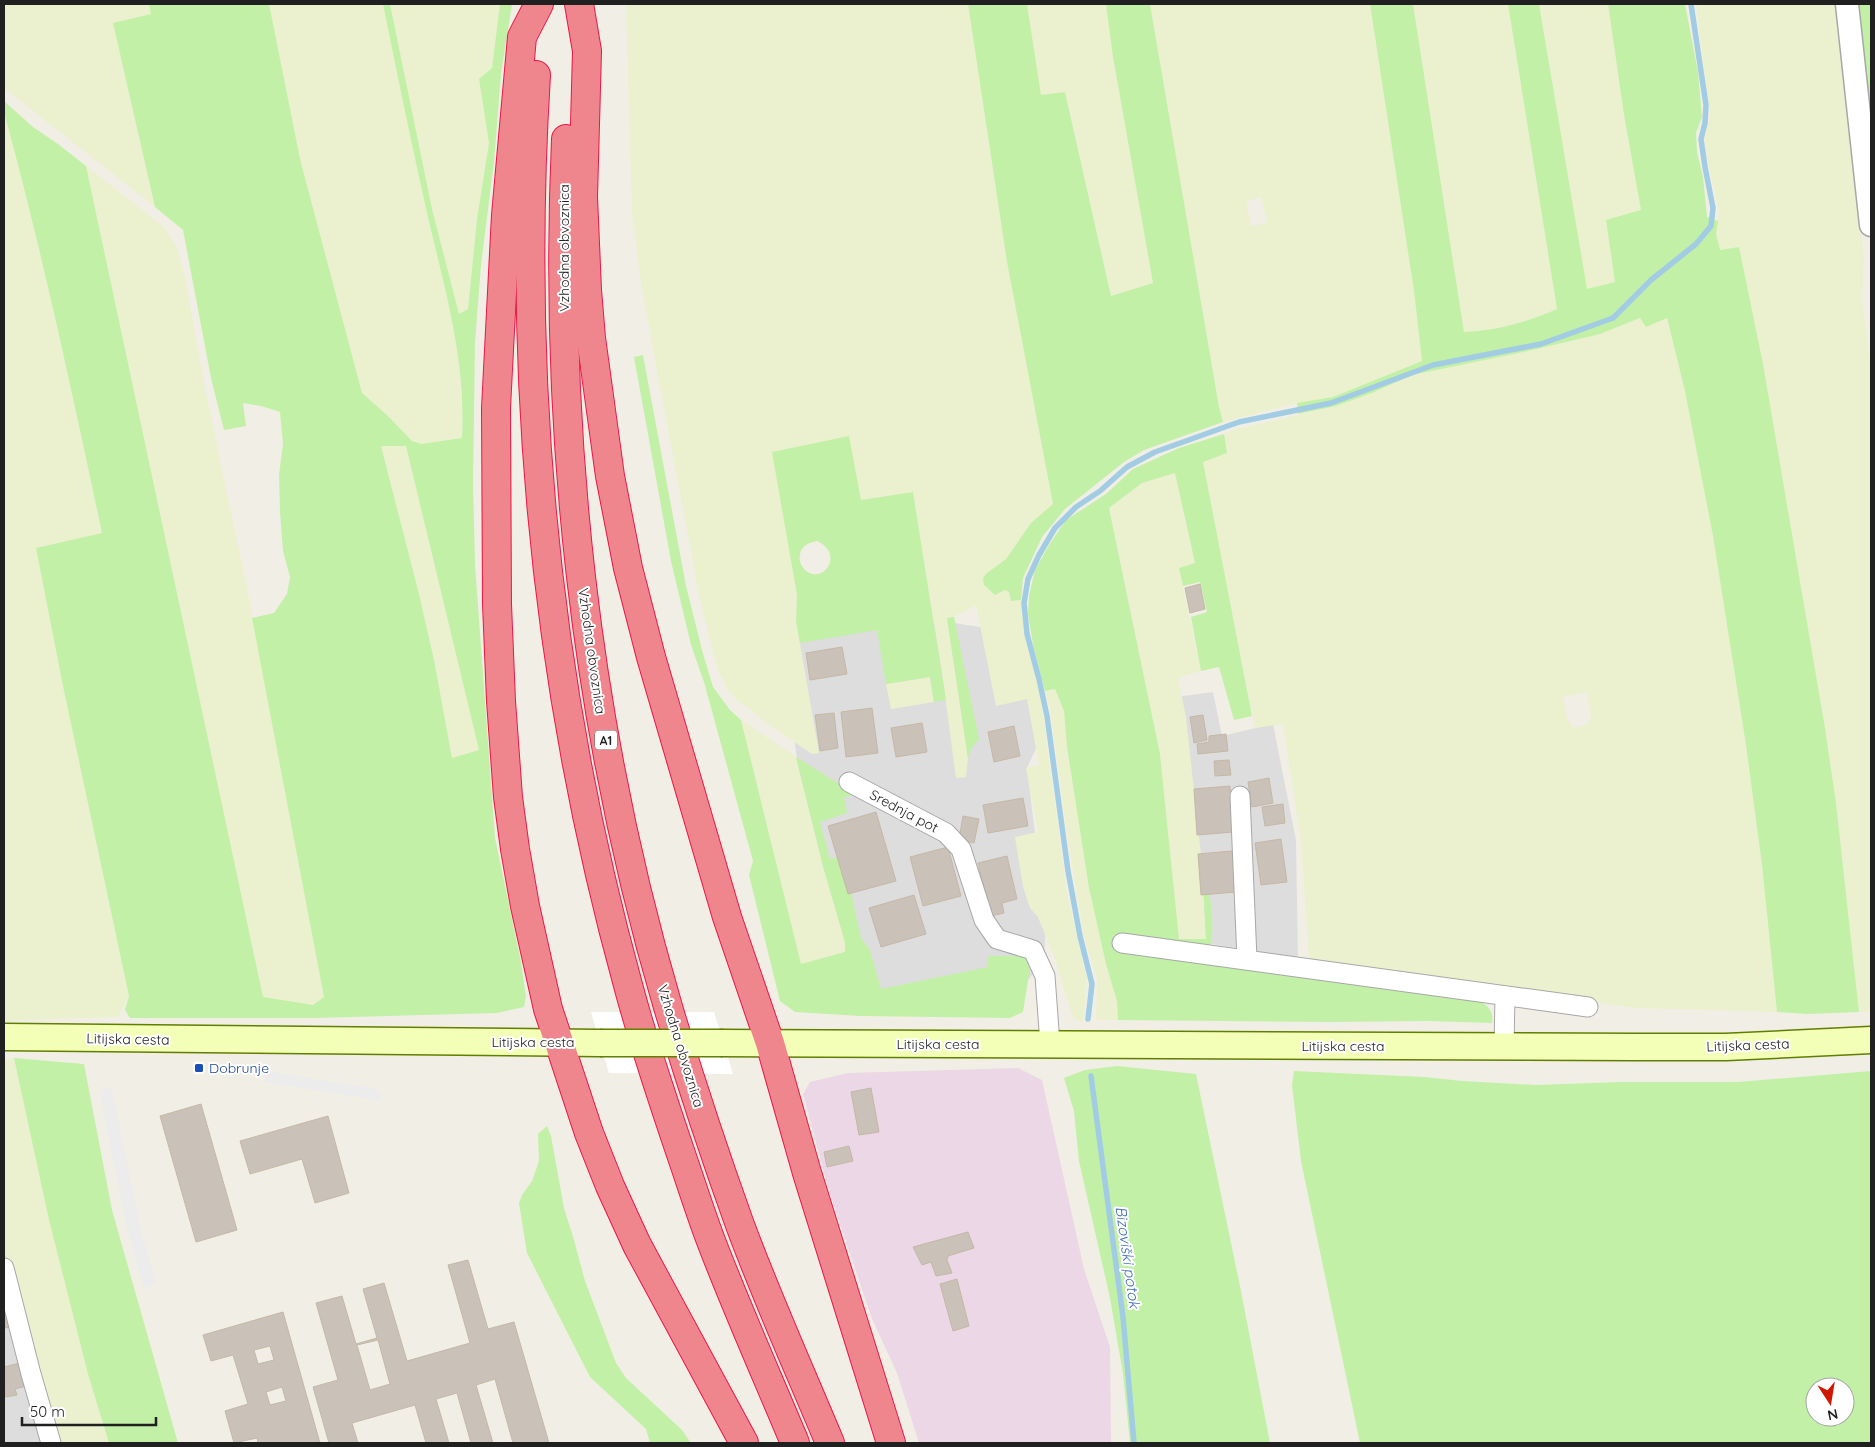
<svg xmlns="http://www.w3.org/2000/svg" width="1875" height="1447" font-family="Quicksand,sans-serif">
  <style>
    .residential { fill: #dedddd }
    .industrial { fill: #ebd7e5 }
    .farmland { fill: #ebf1cf; fill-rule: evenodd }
    .grass { fill: #c2f0a7; fill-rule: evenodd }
    .parking { fill: #ececec }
    .pier { fill: #fff }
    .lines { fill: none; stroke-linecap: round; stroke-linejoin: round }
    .stream { stroke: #a2cce3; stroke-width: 5.5 }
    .building { fill: #cac2b8; stroke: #c5b7a6; fill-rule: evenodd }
    .minor-casing { stroke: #a7a7a7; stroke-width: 21 }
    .tertiary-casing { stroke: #a7a7a7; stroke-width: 25 }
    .secondary-casing { stroke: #617e00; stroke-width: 29 }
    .motorway-casing { stroke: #ec1646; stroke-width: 30 }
    .minor { stroke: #fff; stroke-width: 19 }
    .tertiary { stroke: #fff; stroke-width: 22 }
    .secondary { stroke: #f3ffb6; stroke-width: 26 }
    .motorway { stroke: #ef868e; stroke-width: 28 }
    .secondary-bridge-casing { stroke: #617e00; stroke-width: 29; stroke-linecap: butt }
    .secondary-bridge { stroke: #f3ffb6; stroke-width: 26 }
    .transit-dot { fill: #1a4fb4; stroke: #fff; stroke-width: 2 }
    .labels { text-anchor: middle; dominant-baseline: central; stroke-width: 4; stroke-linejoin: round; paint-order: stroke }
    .shield { fill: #fff; stroke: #636363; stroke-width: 1 }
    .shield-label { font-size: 12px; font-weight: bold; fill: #202020 }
    .street-label { font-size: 14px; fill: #202020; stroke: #fff }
    .transit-label { font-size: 14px; fill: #164399; stroke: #fff; text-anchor: start }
    .water-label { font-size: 15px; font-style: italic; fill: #4270b9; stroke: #fff }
  </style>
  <rect width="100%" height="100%" fill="#f1efe5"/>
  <!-- residential -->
  <g class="residential">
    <polygon points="948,622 1024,634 1045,729 1027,768 1046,923 1044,960 1000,1015 834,1007 778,631"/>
    <polygon points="1213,692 1222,736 1273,724 1296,840 1298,958 1200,942 1160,699"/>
    <polygon points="4,1167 64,1443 4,1443"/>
  </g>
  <!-- industrial -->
  <polygon class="industrial" points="1018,1068 1042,1080 1084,1269 1110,1347 1111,1443 919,1443 897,1373 872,1319 829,1191 803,1094 810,1082 848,1073"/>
  <!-- farmland -->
  <g class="farmland">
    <polygon points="4,4 149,4 152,14 113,23 155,207 4,88"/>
    <polygon points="269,4 383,4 430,225 450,305 458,355 463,420 462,438 420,444 412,441 388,416 362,394 300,159"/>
    <polygon points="390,4 500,4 492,69 479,79 489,143 477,219 468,309 459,314 432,209"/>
    <polygon points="626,4 968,4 1007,262 1053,504 1031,523 1006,559 987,573 1009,592 1011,601 1021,600 1024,634 1039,686 1067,893 1087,980 1083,1022 1076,1020 1072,1015 1055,959 1038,917 1030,908 1023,887 1015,837 1038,832 1026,768 1039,765 1027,699 996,706 976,605 954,617 947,618 968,758 966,777 956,778 942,673 913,492 861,500 773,452 797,595 796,621 819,753 812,754 772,727 737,700 727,689 718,670 700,600 642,290 632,214"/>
    <polygon points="1027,4 1106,4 1113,57 1153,283 1111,296 1065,92 1041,95"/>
    <path d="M1150 4H1370L1414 291 1422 361 1333 397 1297 403 1223 422 1219 407ZM1261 197 1267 223 1251 226 1246 201Z"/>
    <polygon points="1413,4 1508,4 1557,310 1519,324 1486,331 1464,332"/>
    <polygon points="1539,4 1608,4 1624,115 1641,210 1615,282 1587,290"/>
    <polygon points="1696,4 1837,4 1864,258 1862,297 1871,367 1871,1011 1859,1012 1836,803 1825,728 1789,519 1739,247 1720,250 1716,234 1719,210 1707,158 1705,138 1710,115"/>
    <polygon points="4,112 26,193 73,396 102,534 36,548 63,686 129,996 118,1017 16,1020 4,1023"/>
    <polygon points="86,166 164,227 176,245 185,277 205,388 248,593 324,997 313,1005 263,998"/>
    <path d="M1667 317 1685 391 1713 536 1746 745 1762 865 1777 1012 1636 1008 1309 962 1301 842 1283 724 1255 728 1202 461 1227 453 1224 434 1233 430 1336 406 1372 393 1412 375 1528 351 1600 334 1641 318ZM1587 692 1591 717 1586 725 1573 728 1567 718 1563 697Z"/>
    <polygon points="381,446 406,446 479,750 452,758 434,660 419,594"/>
    <polygon points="1175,473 1195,564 1179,568 1201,671 1178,678 1186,717 1202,864 1206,939 1179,940 1160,754 1109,508 1142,483"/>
    <polygon points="930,677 934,702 891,709 886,684"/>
    <polygon points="1055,689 1064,711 1067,747 1089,888 1106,964 1117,1001 1118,1020 1096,1020 1097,978 1084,937 1069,847 1050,710 1045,691"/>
    <polygon points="741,720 796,757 823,866 845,942 845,952 801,965"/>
    <polygon points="14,1058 49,1220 88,1374 109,1443 57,1443 4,1251 4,1060"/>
  </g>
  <!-- grass -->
  <g class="grass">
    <path d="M149 4H269L300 159 362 393 388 416 412 441 421 444 462 438C466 365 447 296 430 226 413 152 398 78 383 4H390L432 209 459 314 468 309 477 219 489 143 479 79 492 68 500 4H512L501 74 494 162 481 265 475 342 473 482 475 565 495 838 521 962 526 997 524 1007 497 1013 315 1018H130L125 1010 129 996 63 686 36 548 102 533C72 392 42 251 4 112V101L33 127 58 144 86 166 263 997 313 1005 324 997 252 618 274 613 287 594 290 577 283 551 280 512 279 475 283 444 280 412 261 406 243 403 246 426 224 430 211 378 183 230 155 207 113 23 151 14ZM381 446H406L479 750 452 758 434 660 419 594Z"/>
    <polygon points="968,4 1027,4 1041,95 1065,92 1111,296 1153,283 1113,57 1106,4 1150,4 1219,407 1223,422 1144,450 1124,462 1065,509 1042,537 1023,578 1021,600 1011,601 1009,592 1005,590 995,595 984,585 983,578 987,573 1006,559 1031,523 1053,504 1007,262"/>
    <path d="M1370 4H1413L1464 332C1497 331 1527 322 1557 309L1508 4H1539L1587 289 1615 282 1606 220 1641 210 1624 115 1608 4H1685L1698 72 1702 117 1696 133 1697 152 1703 177 1707 217 1718 221 1716 234 1720 250 1739 247 1763 364 1825 728 1836 803 1859 1012 1807 1014 1777 1012 1762 865 1746 745 1713 536 1685 391 1667 318 1646 327 1640 318 1600 334 1528 351 1412 375 1372 393 1336 406 1298 414 1297 403 1333 397 1422 361 1414 291Z"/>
    <polygon points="1856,4 1871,4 1871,144"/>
    <polygon points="643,355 686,586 702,650 713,687 730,710 741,720 801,964 845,952 845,942 823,866 796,757 852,792 851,796 844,797 847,813 820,822 830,859 843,856 861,938 870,950 881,989 988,967 987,956 1026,956 1031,962 1023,1012 1010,1018 860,1016 795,1012 780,1001 749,875 753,861 704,682 691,645 671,561 634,357"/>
    <path d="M1224 434 1227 453 1203 462 1252 716 1234 720 1219 667 1201 671 1191 617 1207 612 1200 582 1183 586 1179 568 1195 563 1175 473 1142 483 1109 508 1160 754 1179 939H1206L1202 864C1210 888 1216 924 1210 949L1114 936 1115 950 1203 961 1478 1001C1488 1005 1494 1011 1492 1023L1428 1021 1330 1022 1118 1020 1117 1001 1106 964 1089 888 1067 747 1064 711 1055 689 1045 691 1033 645 1028 614 1029 596 1035 570 1049 545 1066 520 1106 494 1133 469 1179 448Z"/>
    <path d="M849 436 861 500 913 492 946 700 934 702 930 677 886 684 877 630 800 643 796 621 797 595 772 452ZM817 541C846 554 822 587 804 569 800 564 799 560 800 554 802 545 809 543 817 541Z"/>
    <polygon points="954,617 979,739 972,747 968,758 947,618"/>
    <polygon points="14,1058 84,1064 112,1210 178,1443 109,1443 88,1374 49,1220"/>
    <polygon points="1117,1066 1196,1074 1241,1291 1270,1443 1130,1443 1123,1374 1110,1298 1079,1161 1074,1111 1064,1078 1085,1070"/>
    <path d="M1294 1071 1424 1077 1462 1081 1536 1085 1621 1082H1738L1871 1071V1443H1360L1301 1161 1292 1085ZM1815 1387H1845V1417H1815Z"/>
    <polygon points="547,1126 551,1136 564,1208 574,1240 585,1281 616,1363 626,1378 682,1430 691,1443 650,1443 646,1429 590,1377 527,1253 519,1203 522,1195 532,1181 537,1167 539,1160 538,1134"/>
  </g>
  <!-- parking -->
  <g class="parking">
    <polygon points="265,1071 378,1089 383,1101 263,1082"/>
    <polygon points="112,1088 140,1226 156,1284 144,1289 127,1229 99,1090"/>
  </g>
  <!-- pier -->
  <polygon class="pier" points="591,1012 714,1012 733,1074 609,1073"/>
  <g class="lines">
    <!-- stream -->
    <g class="stream">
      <polyline points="1088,1019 1092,984 1080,936 1068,871 1047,716 1039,679 1027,634 1024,603 1028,579 1039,555 1055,528 1076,507 1100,491 1127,467 1155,452 1239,422 1331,403 1433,365 1541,344 1613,318 1651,280 1696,244 1711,226 1713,208 1705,167 1701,139 1705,123 1706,105 1691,4"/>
      <polyline points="1091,1076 1123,1317 1134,1443"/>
    </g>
  </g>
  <!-- building -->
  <g class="building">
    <polygon points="1200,584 1205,609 1190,613 1185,588"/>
    <polygon points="842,647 847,674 810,680 806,653"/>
    <polygon points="872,708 878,753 846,757 841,712"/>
    <polygon points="834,713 838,748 820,751 815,715"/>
    <polygon points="1203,715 1207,740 1194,743 1190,717"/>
    <polygon points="922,723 927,752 896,757 891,728"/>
    <polygon points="1014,726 1020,756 994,762 988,732"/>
    <polygon points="1226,734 1228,751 1198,754 1197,744 1209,742 1209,736"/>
    <polygon points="1229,760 1231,775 1215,776 1214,761"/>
    <polygon points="1269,778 1273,803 1252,807 1248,782"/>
    <polygon points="1230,786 1233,832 1197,835 1194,789"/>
    <polygon points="1023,798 1028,826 988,833 983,805"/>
    <polygon points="1283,804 1285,823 1265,826 1262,807"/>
    <polygon points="876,812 896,881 848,894 828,826"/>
    <polygon points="963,816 979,819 974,843 959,839"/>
    <polygon points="1281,839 1287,882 1261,885 1255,843"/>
    <polygon points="948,847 961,896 923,906 910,857"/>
    <polygon points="1232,851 1236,892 1201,895 1198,854"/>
    <polygon points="1007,856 1017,899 1002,903 1004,913 991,916 978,863"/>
    <polygon points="914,895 926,934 881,947 869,908"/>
    <polygon points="871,1088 879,1132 859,1135 851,1092"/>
    <polygon points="201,1104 237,1230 196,1242 160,1116"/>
    <polygon points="328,1116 349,1193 315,1203 302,1159 250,1174 240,1141"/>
    <polygon points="849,1146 853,1161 827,1167 824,1152"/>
    <polygon points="968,1232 974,1248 948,1256 947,1260 952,1273 936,1276 931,1262 922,1265 913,1247"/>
    <path d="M468 1260 488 1329 514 1322 549 1443H513L495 1379 476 1385 493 1443H471L457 1393 436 1399 449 1443H426L415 1405 352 1423 358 1443H329L313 1387 338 1380 316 1303 342 1296 356 1344 377 1338 363 1289 384 1283 407 1361 470 1343 448 1265ZM378 1340 390 1384 370 1390 357 1345Z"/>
    <polygon points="957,1279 969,1326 953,1331 940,1284"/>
    <polygon points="4,1304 12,1327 4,1328"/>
    <path d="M283 1312 320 1443H258L257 1438 234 1443 225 1411 248 1404 233 1355 211 1361 203 1335ZM270 1346 274 1360 258 1364 254 1350ZM282 1387 286 1401 270 1405 266 1392Z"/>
    <polygon points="20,1363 26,1386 15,1389 17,1395 5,1397 4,1367"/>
  </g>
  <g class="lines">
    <!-- minor casing -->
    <g class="minor-casing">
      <g id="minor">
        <polyline points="849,782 946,833 961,849 984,920 997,939 1033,950 1045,976 1050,1044"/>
        <polyline points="1240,796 1247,959"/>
        <path d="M1122 943C1278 963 1433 987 1588 1007"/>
        <polyline points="1504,1047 1505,996"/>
        <polyline points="4,1268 31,1374 51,1443"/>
      </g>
    </g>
    <!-- tertiary casing -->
    <g class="tertiary-casing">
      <polyline id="tertiary" points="1847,4 1871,225"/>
    </g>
    <!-- secondary casing -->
    <g class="secondary-casing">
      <g id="secondary">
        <polyline points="4,1037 600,1043"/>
        <polyline points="723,1043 1636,1047 1726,1047 1871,1040"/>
      </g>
    </g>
    <!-- motorway casing -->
    <g class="motorway-casing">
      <g id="motorway">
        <polyline points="539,4 522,37 506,215 496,408 497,604 501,701 508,797 515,849 525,906 548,1009 589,1133 610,1186 637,1245 744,1443"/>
        <polyline points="579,4 587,51 583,197 587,290 591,338 610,476 628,568 651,657 727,917 770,1043 807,1173 891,1443"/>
        <path d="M536 75C517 382 546 688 628 985 643 1042 662 1098 681 1154 691 1183 700 1212 711 1241 737 1309 767 1376 795 1443"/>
        <path d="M566 139C553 430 585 726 668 1007 690 1080 714 1153 740 1225 767 1298 800 1371 830 1443"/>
      </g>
    </g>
    <!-- minor -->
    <use href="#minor" class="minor"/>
    <!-- tertiary -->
    <use href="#tertiary" class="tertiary"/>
    <!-- secondary -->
    <use href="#secondary" class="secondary"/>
    <!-- motorway -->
    <use href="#motorway" class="motorway"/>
    <!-- secondary-bridge casing -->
    <g class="secondary-bridge-casing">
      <polyline id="secondary-bridge" points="600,1043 723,1043"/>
    </g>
    <!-- secondary-bridge -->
    <use href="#secondary-bridge" class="secondary-bridge"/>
  </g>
  <!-- markers -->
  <rect class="transit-dot" x="194" y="1063" width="10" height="10" rx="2.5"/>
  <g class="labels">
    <!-- shield labels -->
    <rect class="shield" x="595" y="730.5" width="22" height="19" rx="4"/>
    <g class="shield-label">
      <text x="606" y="740">A1</text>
    </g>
    <!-- street labels -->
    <g class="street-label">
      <text transform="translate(564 248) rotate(-90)">Vzhodna obvoznica</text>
      <text transform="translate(592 651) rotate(82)">Vzhodna obvoznica</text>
      <text transform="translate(904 811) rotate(28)">Srednja pot</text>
      <text transform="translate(128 1039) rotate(1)">Litijska cesta</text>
      <text x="533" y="1042">Litijska cesta</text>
      <text x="938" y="1044">Litijska cesta</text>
      <text transform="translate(1748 1045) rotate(-2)">Litijska cesta</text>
      <text transform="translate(681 1046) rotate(73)">Vzhodna obvoznica</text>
      <text x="1343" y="1046">Litijska cesta</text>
    </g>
    <!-- transit labels -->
    <g class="transit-label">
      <text x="209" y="1068">Dobrunje</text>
    </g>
    <!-- water labels -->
    <g class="water-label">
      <text transform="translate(1128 1257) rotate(82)">Bizoviški potok</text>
    </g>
  </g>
  <!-- border -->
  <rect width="1875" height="1447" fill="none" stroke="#202020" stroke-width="10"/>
  <!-- north arrow -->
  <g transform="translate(1830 1402) rotate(168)"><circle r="24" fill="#ffffff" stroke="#a6a6a6"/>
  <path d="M0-4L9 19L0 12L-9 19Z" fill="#d01800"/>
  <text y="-8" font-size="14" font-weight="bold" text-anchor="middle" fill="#202020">N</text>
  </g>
  <!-- scale -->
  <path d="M22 1417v8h134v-8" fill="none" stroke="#202020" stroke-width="2.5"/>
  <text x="30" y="1417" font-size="15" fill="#202020" stroke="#ffffff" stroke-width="4" paint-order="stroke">50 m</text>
</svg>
